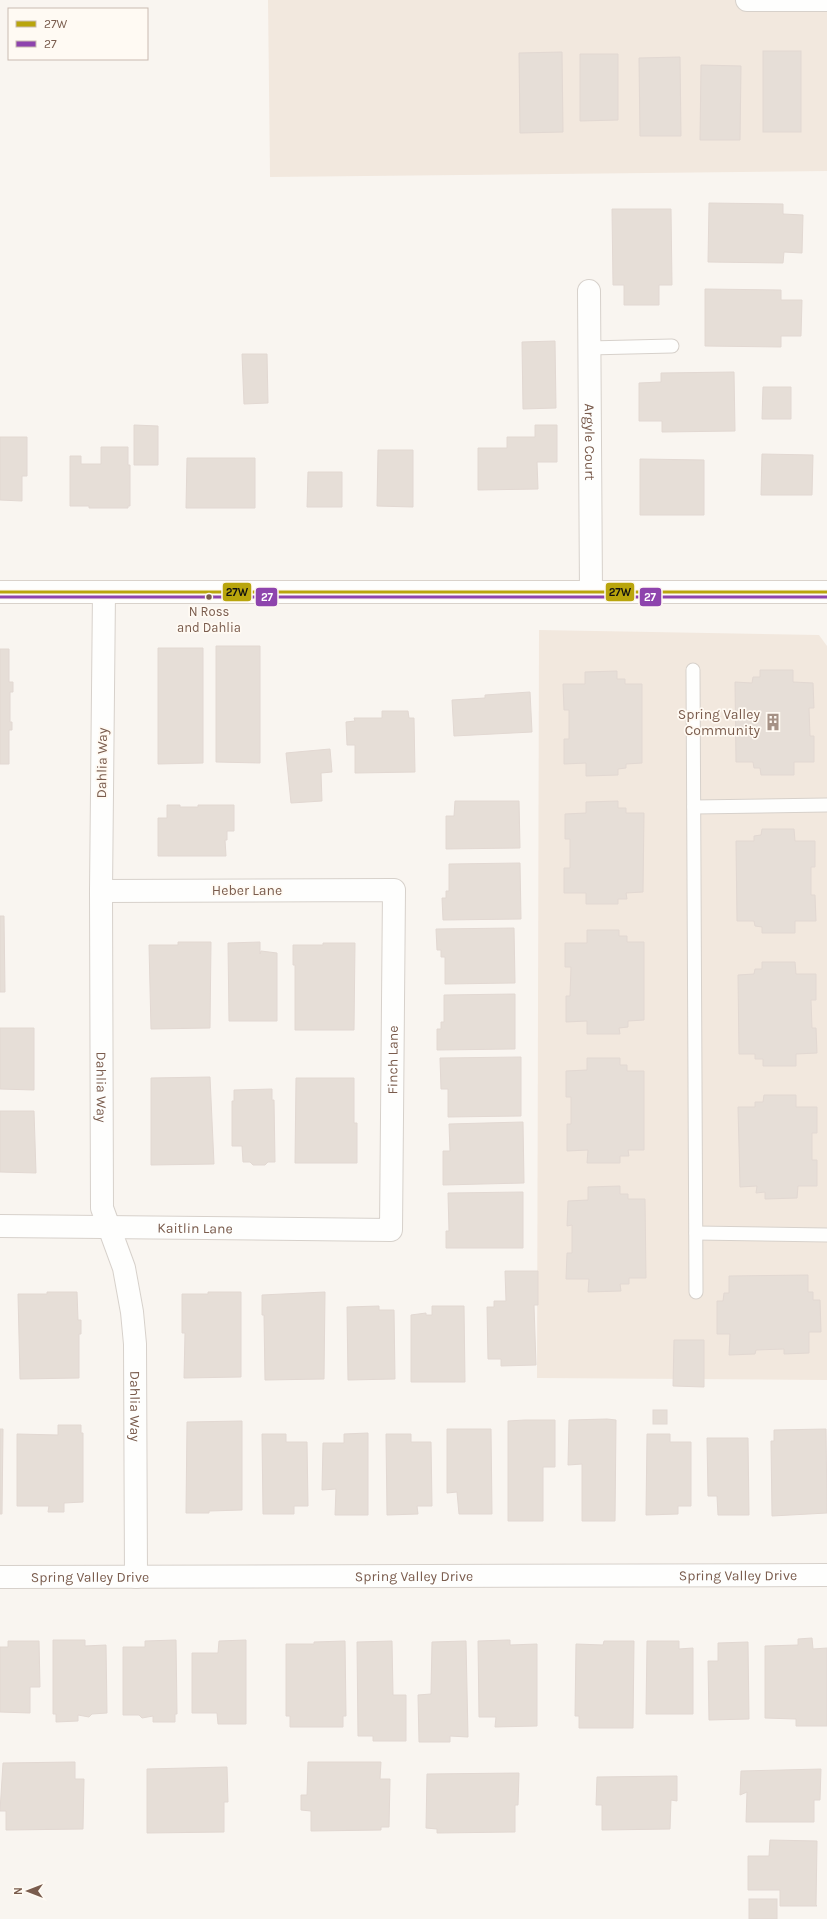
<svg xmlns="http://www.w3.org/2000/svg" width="827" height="1919" font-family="Karla,sans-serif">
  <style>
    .residential { fill: #f2e8de }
    .building { fill: #e6ded7; stroke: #e2d8d2 }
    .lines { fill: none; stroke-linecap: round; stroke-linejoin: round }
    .service-casing { stroke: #d7d1cb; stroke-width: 15 }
    .minor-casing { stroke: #d7d1cb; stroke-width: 24 }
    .secondary-casing { stroke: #d9d2cb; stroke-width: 24 }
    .service { stroke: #fefefd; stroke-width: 13 }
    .minor { stroke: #fefefd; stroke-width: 22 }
    .secondary { stroke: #fefefd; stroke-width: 22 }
    .bus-1-casing { stroke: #fffaf3; stroke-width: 6 }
    .bus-2-casing { stroke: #fffaf3; stroke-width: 6 }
    .bus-1 { stroke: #b9a50c; stroke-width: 3 }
    .bus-2 { stroke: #8e44ad; stroke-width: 3 }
    .bus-dot { fill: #7a5c4d; stroke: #fffaf3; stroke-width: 1.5 }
    .labels { text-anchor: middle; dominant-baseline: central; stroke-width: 3.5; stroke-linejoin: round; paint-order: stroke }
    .bus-label { font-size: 13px; fill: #7a5c4d; stroke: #fffaf3 }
    .street-label { font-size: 14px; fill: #7a5c4d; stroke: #fffaf3 }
    .poi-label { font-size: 14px; fill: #7a5c4d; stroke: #fffaf3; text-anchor: end }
    .line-badge { stroke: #fffaf3; stroke-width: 1.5 }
    .badge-label { font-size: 11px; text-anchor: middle; font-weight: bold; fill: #fff }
    .pale-badge-label { font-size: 11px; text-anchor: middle; font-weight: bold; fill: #111 }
  </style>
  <rect width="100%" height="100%" fill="#f9f5f0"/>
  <!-- residential -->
  <g class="residential">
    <polygon points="268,0 827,0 827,171 270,177"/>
    <polygon points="539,630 819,635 827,646 827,1380 537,1378"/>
  </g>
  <!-- building -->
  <g class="building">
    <rect x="763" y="51" width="38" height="81"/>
    <polygon points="562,52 563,132 520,133 519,53"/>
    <polygon points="580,54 618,54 618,120 580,121"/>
    <polygon points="680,57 681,136 640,136 639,58"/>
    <polygon points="701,65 741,66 740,140 700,140"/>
    <polygon points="709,203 783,204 783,214 803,215 802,253 784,252 783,263 708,262"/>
    <polygon points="612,209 671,209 672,285 659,285 659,305 624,305 624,285 613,285"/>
    <polygon points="705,289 781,290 781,300 802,300 801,336 781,336 781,347 705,346"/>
    <polygon points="555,341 556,408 523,409 522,342"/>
    <polygon points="242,354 267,354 268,403 244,404"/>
    <polygon points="734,372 735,431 662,432 662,421 639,421 639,383 661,382 661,373"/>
    <polygon points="763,387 791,387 791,419 762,419"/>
    <polygon points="134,425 158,426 158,465 134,465"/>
    <polygon points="535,425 557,425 557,462 537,462 538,489 478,490 478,448 507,448 507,437 535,437"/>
    <polygon points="0,437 27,437 27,476 22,476 22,501 0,500"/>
    <polygon points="101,447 128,447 128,465 130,465 130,506 128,506 128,508 89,508 89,506 70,506 70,456 81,456 81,464 101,464"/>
    <polygon points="378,450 413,450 413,507 377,506"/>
    <polygon points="762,454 813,455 812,495 761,495"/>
    <polygon points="187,458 255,458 255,508 186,508"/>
    <polygon points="640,459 704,460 704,515 640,515"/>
    <polygon points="308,472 342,472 342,507 307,507"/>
    <polygon points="216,646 260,646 260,763 216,762"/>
    <polygon points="158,648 203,648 203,763 158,764"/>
    <polygon points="0,649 9,649 9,682 13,682 13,692 10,692 10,722 12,722 12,730 9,730 9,764 0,764"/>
    <polygon points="760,670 793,670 793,682 813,683 814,708 809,708 810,736 814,736 814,762 794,762 794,775 761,775 760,768 754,768 753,762 736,762 735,682 752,683 753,677 760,677"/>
    <polygon points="617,671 617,679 625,679 625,684 642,684 642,763 626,764 626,768 618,769 618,775 586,776 586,763 564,764 564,739 569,739 569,710 564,710 563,684 585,684 585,672"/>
    <polygon points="530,692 532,732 454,736 452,700 485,698 485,695"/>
    <polygon points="382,711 408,711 409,718 414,718 415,772 355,773 355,745 347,745 346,722 355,721 354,718 382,718"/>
    <polygon points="330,749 332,772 321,773 322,801 291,803 286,753"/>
    <polygon points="455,801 519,801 520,848 446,849 446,816 454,816"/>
    <polygon points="618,801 618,808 626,808 626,813 644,813 643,892 626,893 627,899 618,899 618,904 586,904 586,893 564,893 564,868 570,868 570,839 565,839 565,814 586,813 586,802"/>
    <polygon points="167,805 180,805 180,807 198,807 198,805 234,805 234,831 227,831 227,840 225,840 226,856 158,856 158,818 167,818"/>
    <polygon points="762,829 794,829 795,841 815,841 815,867 811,867 811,895 815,895 816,921 795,921 795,933 762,933 762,927 755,926 754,921 737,921 736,841 754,841 754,836 761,835"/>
    <polygon points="520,863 521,919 443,920 442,898 446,898 446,891 449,891 449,864"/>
    <polygon points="0,916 4,916 5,992 0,992"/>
    <polygon points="514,928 515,983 445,984 445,957 441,957 441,950 437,950 436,929"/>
    <polygon points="587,930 619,930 619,936 627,936 627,942 644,942 644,1020 628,1021 628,1027 619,1028 620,1034 587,1034 587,1021 566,1022 566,996 570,996 571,967 565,967 565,943 587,943"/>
    <polygon points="178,942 211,942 210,1028 151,1029 149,945 178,945"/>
    <polygon points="260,942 260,954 261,951 277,953 277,1021 229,1021 228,943"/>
    <polygon points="323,943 355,943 354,1030 295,1030 295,965 293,965 293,945 323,945"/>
    <polygon points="762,962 795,962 796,974 816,974 816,1000 811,1000 812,1028 816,1028 817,1053 796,1054 796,1066 763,1066 763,1059 755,1059 755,1054 739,1054 738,975 754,974 755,969 762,969"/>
    <polygon points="515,994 515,1049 437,1050 437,1029 441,1029 441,1022 444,1022 444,995"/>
    <polygon points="0,1028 34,1028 34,1090 0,1089"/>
    <polygon points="521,1057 521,1116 448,1117 448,1089 441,1089 440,1058"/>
    <polygon points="587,1058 620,1058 620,1065 627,1065 627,1071 644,1071 644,1150 628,1150 629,1156 620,1156 620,1163 587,1163 588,1150 567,1151 567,1124 571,1124 571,1097 566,1097 566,1071 587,1070"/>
    <polygon points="210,1077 214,1164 151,1165 151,1078"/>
    <polygon points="296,1078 354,1078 354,1123 357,1123 357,1163 295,1163"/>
    <polygon points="272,1089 272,1100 274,1100 275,1162 268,1162 265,1165 253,1165 250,1162 243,1162 242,1146 232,1146 232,1101 234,1101 234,1090"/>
    <polygon points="764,1095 796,1095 796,1107 817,1107 817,1133 812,1133 812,1160 817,1160 817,1186 798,1186 797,1198 765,1199 765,1192 756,1193 757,1186 740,1187 738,1107 755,1107 755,1102 763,1102"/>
    <polygon points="0,1111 34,1111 36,1173 0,1172"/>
    <polygon points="523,1122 524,1183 443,1185 443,1151 450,1151 449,1124"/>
    <polygon points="620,1186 620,1194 628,1194 628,1199 645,1199 646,1278 629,1278 629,1284 620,1284 621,1291 588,1292 589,1279 566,1279 567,1253 572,1253 572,1225 567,1226 568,1201 588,1200 588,1187"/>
    <polygon points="523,1192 523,1248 446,1248 446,1231 449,1231 448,1193"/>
    <polygon points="505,1271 538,1271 538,1305 534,1305 536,1365 501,1366 501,1359 488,1359 487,1307 494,1307 494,1301 506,1301"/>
    <polygon points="808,1275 808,1292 813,1292 813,1300 820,1300 821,1332 809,1332 809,1353 784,1354 784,1349 756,1350 755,1354 729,1355 730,1334 717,1334 717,1301 723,1301 724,1293 729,1293 729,1276"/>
    <polygon points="47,1292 77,1292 78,1320 81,1320 81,1334 79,1334 79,1378 20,1379 18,1294 47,1294"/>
    <polygon points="208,1292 241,1292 241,1377 184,1378 185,1333 182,1333 182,1294 208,1294"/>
    <polygon points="325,1292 324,1379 265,1380 264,1315 262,1315 262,1295"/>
    <polygon points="379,1306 379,1310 394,1310 395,1379 348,1380 347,1307"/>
    <polygon points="432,1306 464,1306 465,1382 411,1382 411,1315 426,1313 426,1315 432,1315"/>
    <polygon points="674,1340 704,1340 704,1387 673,1386"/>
    <rect x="653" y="1410" width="14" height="14"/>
    <polygon points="607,1419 616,1420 615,1521 582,1521 582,1464 568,1465 569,1420"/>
    <polygon points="525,1420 555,1420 555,1467 543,1467 543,1521 508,1521 508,1421"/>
    <polygon points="242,1421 242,1510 209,1511 209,1513 186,1513 187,1422"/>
    <polygon points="58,1425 81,1425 81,1433 83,1433 83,1502 64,1503 64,1512 48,1512 49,1506 17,1506 17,1434 58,1435"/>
    <polygon points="0,1429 3,1429 2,1514 0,1514"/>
    <polygon points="447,1429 491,1429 492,1514 459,1514 457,1492 447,1493"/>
    <polygon points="826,1429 827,1513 772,1516 771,1441 774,1441 774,1430"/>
    <polygon points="368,1433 368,1515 335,1515 336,1489 322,1490 323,1443 344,1443 344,1434"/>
    <polygon points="262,1434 286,1434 286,1442 307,1442 308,1506 294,1506 294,1514 263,1514"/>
    <polygon points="386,1434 411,1434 411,1442 431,1442 432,1506 417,1506 418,1514 387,1515"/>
    <polygon points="647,1434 670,1434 670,1442 691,1442 691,1506 678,1506 678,1514 646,1515"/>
    <polygon points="707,1438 748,1438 749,1515 718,1515 717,1496 708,1496"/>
    <polygon points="812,1638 813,1649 827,1648 827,1726 796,1726 796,1719 765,1718 765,1646 798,1645 798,1639"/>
    <polygon points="53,1640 85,1640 85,1646 106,1645 107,1713 92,1714 89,1717 78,1715 78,1721 56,1722 56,1714 53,1714"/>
    <polygon points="176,1640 177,1714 175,1714 175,1722 153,1722 153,1716 142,1718 139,1715 123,1715 123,1647 145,1647 145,1641"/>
    <polygon points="246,1640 246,1724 218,1724 217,1713 192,1713 192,1653 218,1653 219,1641"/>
    <polygon points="508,1640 510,1640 510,1645 537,1644 537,1726 495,1727 496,1717 479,1717 478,1641"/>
    <polygon points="8,1641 39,1641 40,1687 30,1687 30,1713 0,1712 0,1647 8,1647"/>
    <polygon points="345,1641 346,1716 343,1716 343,1727 290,1727 290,1716 286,1716 286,1644 314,1644 314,1642"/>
    <polygon points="392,1641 393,1695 406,1695 406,1741 373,1741 373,1736 358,1736 357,1642"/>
    <polygon points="466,1641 468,1737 450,1736 450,1742 419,1742 418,1695 431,1694 432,1642"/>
    <polygon points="604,1641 634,1641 633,1728 579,1728 579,1716 575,1716 576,1644 603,1645"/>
    <polygon points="647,1641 679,1641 679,1649 693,1648 693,1714 646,1714"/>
    <polygon points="748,1642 749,1719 709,1720 708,1661 718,1661 718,1643"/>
    <polygon points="75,1762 75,1779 84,1779 83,1829 6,1830 6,1811 0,1811 3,1763"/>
    <polygon points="308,1762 381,1762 380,1779 390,1779 389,1827 381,1827 381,1830 311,1831 311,1811 301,1810 301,1795 307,1795"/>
    <polygon points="227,1767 228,1802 224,1802 224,1832 147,1833 147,1769"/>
    <polygon points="821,1769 820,1800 814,1800 814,1822 746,1822 747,1792 740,1795 741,1771"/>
    <polygon points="519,1773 518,1805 515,1805 515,1832 437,1833 437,1829 426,1828 427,1774"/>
    <polygon points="677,1776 677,1801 671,1800 670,1829 602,1830 602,1805 596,1805 597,1777"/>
    <polygon points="770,1840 817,1841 816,1905 817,1906 780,1906 780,1890 748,1890 748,1856 769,1856"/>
    <rect x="749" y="1899" width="28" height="20"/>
  </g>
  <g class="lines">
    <!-- service casing -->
    <g class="service-casing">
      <g id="service">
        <polyline points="589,348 672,346"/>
        <polyline points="693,670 696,1292"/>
        <polyline points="694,807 827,805"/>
        <polyline points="696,1233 827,1235"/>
      </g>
    </g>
    <!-- minor casing -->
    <g class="minor-casing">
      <g id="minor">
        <polyline points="747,0 827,0"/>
        <path id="s1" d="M589 291 591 592"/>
        <path id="s2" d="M104 592 101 891 102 1208 124 1268 132 1312 135 1344 136 1577"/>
        <path id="s3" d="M0 1226 391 1230 394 890 101 891"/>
        <path id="s4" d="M0 1577 827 1575"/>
      </g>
    </g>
    <!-- secondary casing -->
    <g class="secondary-casing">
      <polyline id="secondary" points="0,592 827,592"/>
    </g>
    <!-- service -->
    <use href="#service" class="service"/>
    <!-- minor -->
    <use href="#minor" class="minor"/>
    <!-- secondary -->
    <use href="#secondary" class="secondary"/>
    <!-- bus-1 casing -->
    <g class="bus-1-casing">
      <polyline id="bus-1" points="0,592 827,592"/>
    </g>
    <!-- bus-2 casing -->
    <g class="bus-2-casing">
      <polyline id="bus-2" points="0,597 827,597"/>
    </g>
    <!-- bus-1 -->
    <use href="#bus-1" class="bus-1"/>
    <!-- bus-2 -->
    <use href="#bus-2" class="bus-2"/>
  </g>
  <!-- icons -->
  <defs>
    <g id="building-bare" transform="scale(1.38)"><path d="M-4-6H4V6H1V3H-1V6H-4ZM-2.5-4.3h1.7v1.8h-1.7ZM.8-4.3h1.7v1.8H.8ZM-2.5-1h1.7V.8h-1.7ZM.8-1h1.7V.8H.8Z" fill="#a69286" stroke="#fffaf3" stroke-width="2.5" paint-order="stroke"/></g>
  </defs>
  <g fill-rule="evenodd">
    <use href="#building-bare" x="773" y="722"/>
  </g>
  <!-- markers -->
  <circle class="bus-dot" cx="209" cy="597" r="3.5"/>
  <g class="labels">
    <!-- bus labels -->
    <g class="bus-label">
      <text x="209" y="611">N Ross<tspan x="209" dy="16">and Dahlia</tspan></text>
    </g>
    <!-- street labels -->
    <g class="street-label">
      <text stroke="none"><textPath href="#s1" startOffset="151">Argyle Court</textPath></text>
      <text transform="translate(102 763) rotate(-89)">Dahlia Way</text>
      <text x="247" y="890">Heber Lane</text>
      <text stroke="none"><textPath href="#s3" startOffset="561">Finch Lane</textPath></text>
      <text stroke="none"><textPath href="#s2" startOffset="495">Dahlia Way</textPath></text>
      <text stroke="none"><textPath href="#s3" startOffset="195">Kaitlin Lane</textPath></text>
      <text stroke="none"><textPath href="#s2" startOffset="819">Dahlia Way</textPath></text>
      <text stroke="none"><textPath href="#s4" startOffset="738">Spring Valley Drive</textPath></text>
      <text stroke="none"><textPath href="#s4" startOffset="414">Spring Valley Drive</textPath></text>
      <text stroke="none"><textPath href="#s4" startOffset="90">Spring Valley Drive</textPath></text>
    </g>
    <!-- poi labels -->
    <g class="poi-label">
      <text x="760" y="714">Spring Valley<tspan x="760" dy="16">Community</tspan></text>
    </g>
  </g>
  <g class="line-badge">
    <rect x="222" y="582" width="30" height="20" rx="4" fill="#b9a50c"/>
    <rect x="605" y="582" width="30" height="20" rx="4" fill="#b9a50c"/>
    <rect x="255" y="587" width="23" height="20" rx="4" fill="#8e44ad"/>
    <rect x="639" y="587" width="23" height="20" rx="4" fill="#8e44ad"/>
  </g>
  <g class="badge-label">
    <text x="267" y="601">27</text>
    <text x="650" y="601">27</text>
  </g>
  <g class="pale-badge-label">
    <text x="237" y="596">27W</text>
    <text x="620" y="596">27W</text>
  </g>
  <!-- legend -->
  <rect x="8" y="8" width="140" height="52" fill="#fffaf3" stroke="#cabbb1"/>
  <rect x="16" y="21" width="20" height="6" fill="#b9a50c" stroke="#cabbb1"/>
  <text x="44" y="28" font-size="12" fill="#7a5c4d">27W</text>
  <rect x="16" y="41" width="20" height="6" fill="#8e44ad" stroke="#cabbb1"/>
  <text x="44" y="48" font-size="12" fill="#7a5c4d">27</text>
  <!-- north arrow -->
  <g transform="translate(28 1891) rotate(270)" stroke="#fffaf3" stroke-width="3" paint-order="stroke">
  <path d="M0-3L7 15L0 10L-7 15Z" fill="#7a5c4d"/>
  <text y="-6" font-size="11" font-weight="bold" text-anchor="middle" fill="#7a5c4d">N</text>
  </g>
</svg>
